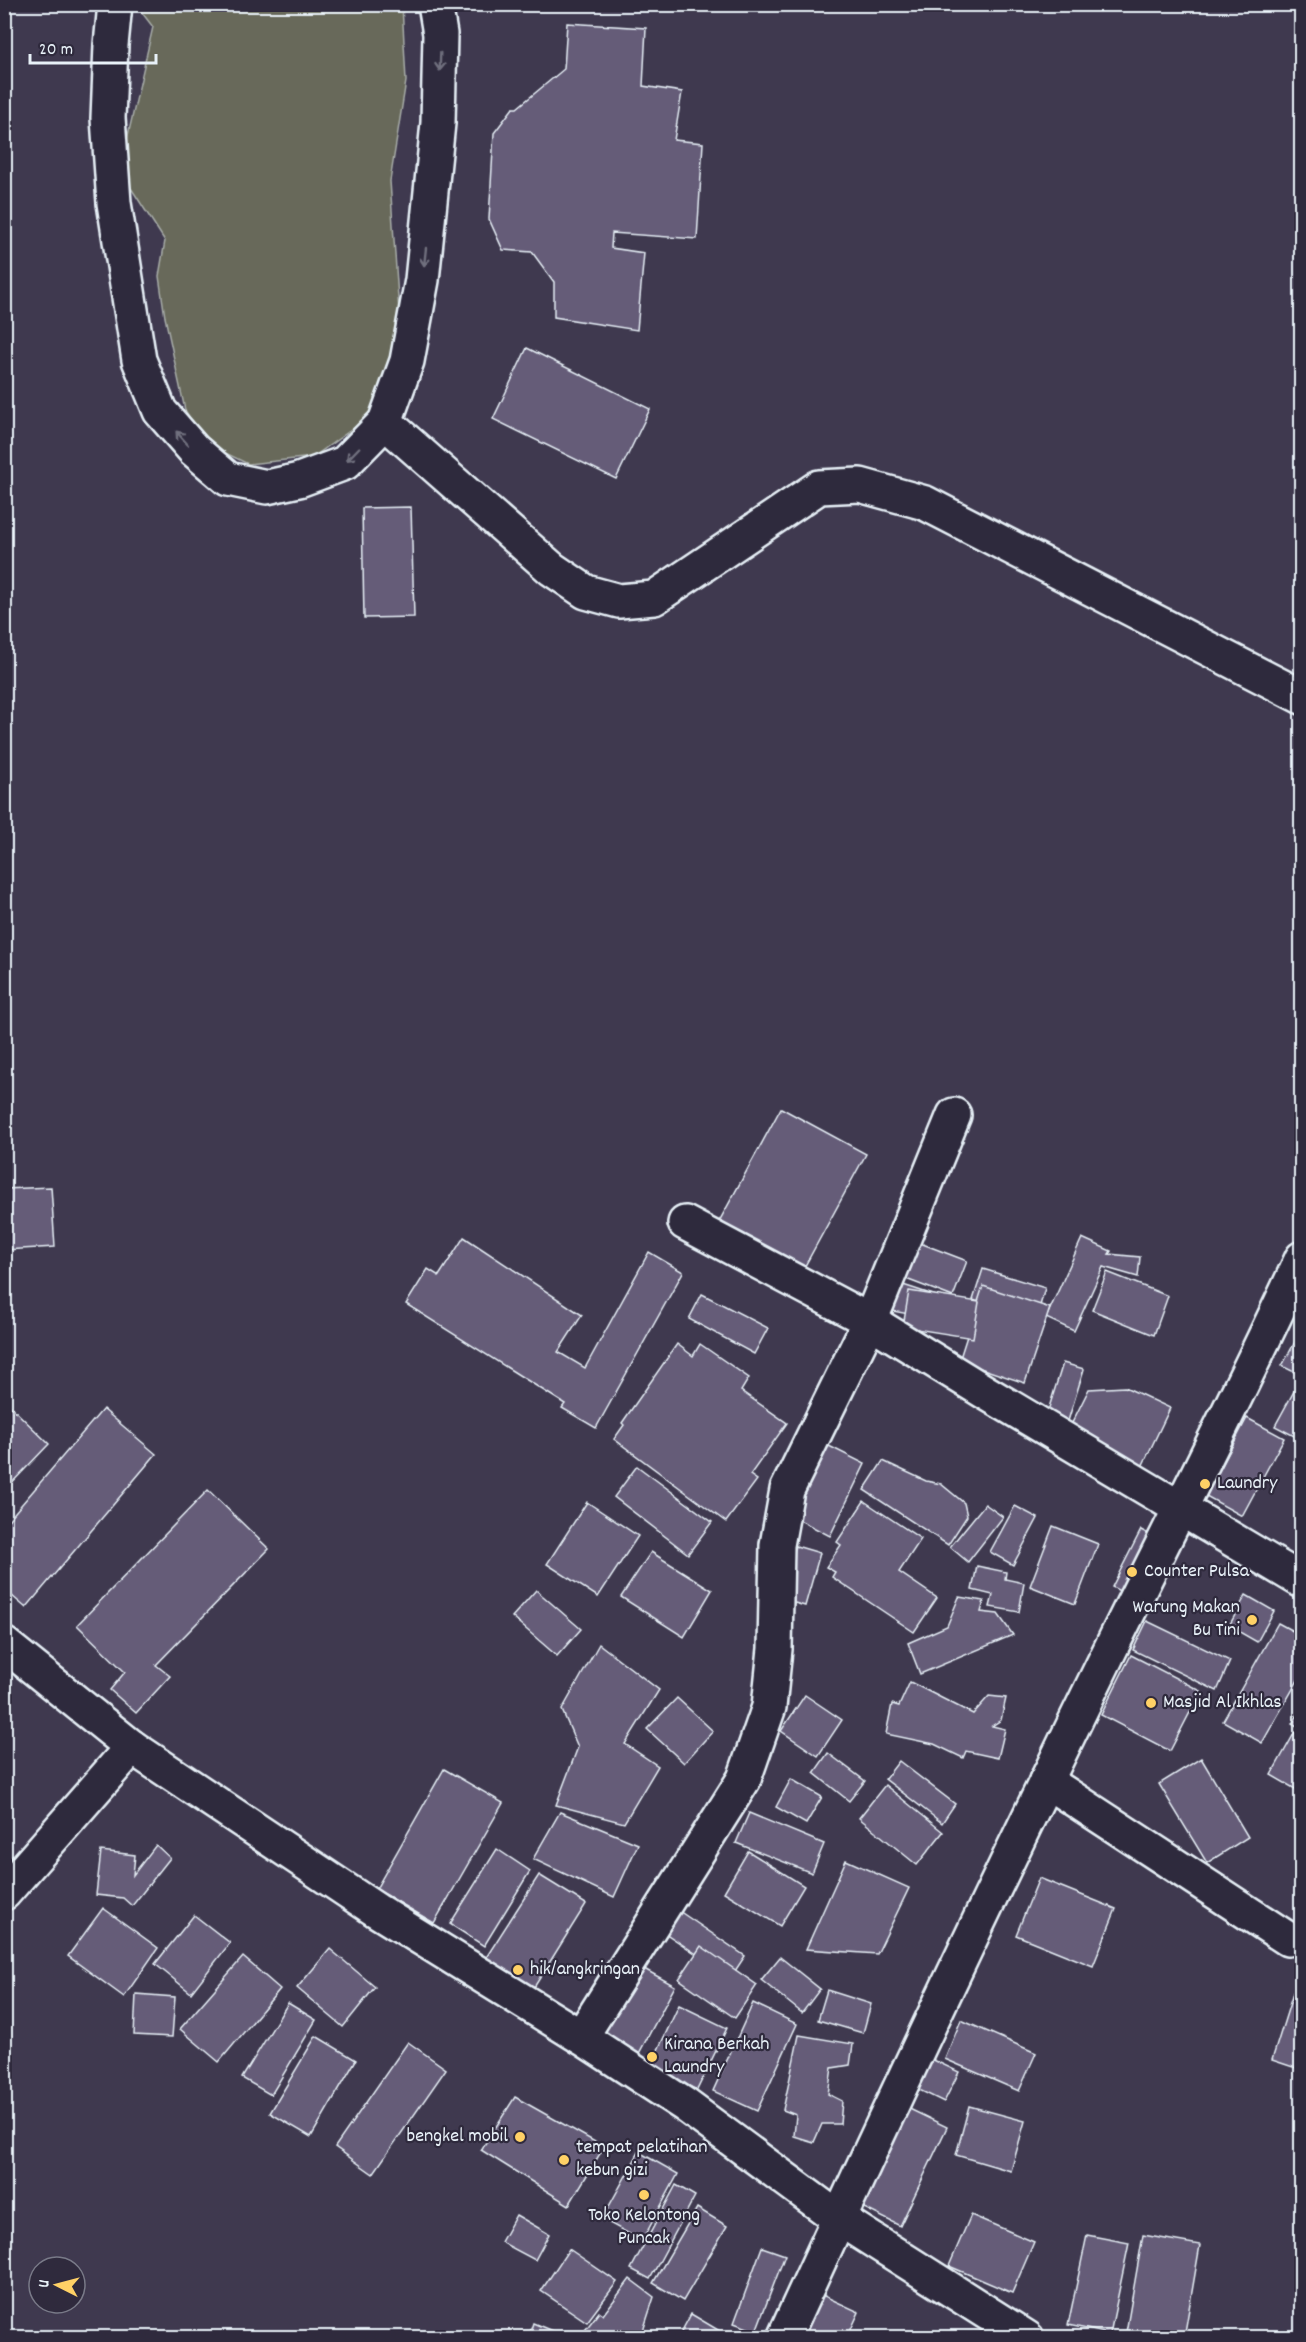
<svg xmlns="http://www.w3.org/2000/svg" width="1306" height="2342" font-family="Dekko,sans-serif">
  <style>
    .green { fill: #68695a; stroke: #a8ada9; stroke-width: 1.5 }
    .building { fill: #655b78; stroke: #e8f1f8; stroke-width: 1.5 }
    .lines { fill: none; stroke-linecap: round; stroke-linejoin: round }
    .minor-casing { stroke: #e8f1f8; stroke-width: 38 }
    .minor { stroke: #2f2a3d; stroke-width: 33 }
    .oneway { stroke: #70707e }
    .poi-dot { fill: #ffd166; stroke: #2f2a3d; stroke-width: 2 }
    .labels { text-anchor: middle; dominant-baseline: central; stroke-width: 4.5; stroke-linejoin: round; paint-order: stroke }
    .poi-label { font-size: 20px; fill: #e8f1f8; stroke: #2f2a3d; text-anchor: start }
  </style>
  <rect width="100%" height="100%" fill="#3f394f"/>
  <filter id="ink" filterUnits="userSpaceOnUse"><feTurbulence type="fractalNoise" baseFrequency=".0167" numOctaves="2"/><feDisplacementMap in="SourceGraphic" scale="12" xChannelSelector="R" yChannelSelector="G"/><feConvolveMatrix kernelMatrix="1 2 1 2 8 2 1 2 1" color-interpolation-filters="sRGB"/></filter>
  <g filter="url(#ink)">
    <!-- green -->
    <polygon class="green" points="136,5 402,5 406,81 390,181 401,342 369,417 313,457 248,464 205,443 185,410 165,317 159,276 165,241 124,177 126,144 153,27"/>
    <!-- building -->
    <g class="building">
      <polygon points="567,23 646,28 643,86 682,92 674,140 703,143 697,239 612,233 611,248 644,253 637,330 554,317 554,282 532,252 503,250 489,219 494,133 513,108 517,108 564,69"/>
      <polygon points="527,348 650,409 616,479 493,419"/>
      <polygon points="411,507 414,617 364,618 362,508"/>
      <polygon points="781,1108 866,1154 800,1275 715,1229"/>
      <polygon points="51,1187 55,1247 4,1250 4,1189"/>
      <polygon points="464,1237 582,1315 558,1352 585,1368 649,1252 683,1272 596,1428 562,1408 565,1404 406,1304 428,1269 439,1276"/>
      <polygon points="907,1238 967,1261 953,1297 893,1274"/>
      <polygon points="1082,1238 1111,1251 1109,1254 1140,1257 1138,1277 1103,1267 1074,1331 1046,1318"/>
      <polygon points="983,1269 1045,1288 1036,1320 973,1300"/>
      <polygon points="1107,1272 1168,1296 1154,1335 1092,1310"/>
      <polygon points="891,1281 952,1301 948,1321 881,1309"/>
      <polygon points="983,1286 1050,1308 1025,1383 959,1361"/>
      <polygon points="909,1291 979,1302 973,1338 903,1327"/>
      <polygon points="702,1294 768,1328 754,1354 689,1319"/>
      <polygon points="1302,1329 1302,1376 1282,1366"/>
      <polygon points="677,1344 693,1356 700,1344 749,1378 741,1391 787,1423 750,1475 757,1480 726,1522 614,1439 624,1425 622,1423"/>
      <polygon points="1063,1363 1084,1369 1068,1421 1047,1414"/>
      <polygon points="1298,1384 1302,1386 1302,1440 1275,1426"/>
      <polygon points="1125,1387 1170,1408 1139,1473 1070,1427 1089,1389"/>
      <polygon points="4,1400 49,1444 4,1491"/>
      <polygon points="103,1409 156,1454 26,1608 4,1589 4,1525"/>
      <polygon points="1247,1418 1284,1438 1242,1516 1206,1496"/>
      <polygon points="821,1442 865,1464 830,1536 786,1513"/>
      <polygon points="883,1461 926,1481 941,1484 964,1503 967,1516 948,1545 864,1490"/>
      <polygon points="637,1466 712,1522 688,1554 614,1497"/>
      <polygon points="208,1490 269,1549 156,1665 170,1676 136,1713 110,1690 125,1672 77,1625"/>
      <polygon points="864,1501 921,1539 899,1572 937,1598 914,1632 832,1577 835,1572 826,1567 841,1545 837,1542"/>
      <polygon points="587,1502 638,1536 598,1597 547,1564"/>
      <polygon points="985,1504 1003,1517 968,1562 950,1547"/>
      <polygon points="1015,1506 1038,1518 1013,1565 990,1552"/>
      <polygon points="1053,1526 1098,1544 1075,1604 1030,1586"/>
      <polygon points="1141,1530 1158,1539 1129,1596 1112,1587"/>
      <polygon points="796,1546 820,1553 805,1606 781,1599"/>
      <polygon points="651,1552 712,1590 684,1637 621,1597"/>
      <polygon points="977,1566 1006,1572 1005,1579 1024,1583 1019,1612 990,1607 993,1595 972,1590"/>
      <polygon points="536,1590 581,1629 557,1656 512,1617"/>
      <polygon points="1246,1595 1274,1611 1257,1642 1229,1626"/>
      <polygon points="959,1597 984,1601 981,1612 998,1614 1013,1635 920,1674 908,1643 947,1626"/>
      <polygon points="1147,1621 1230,1661 1217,1691 1133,1650"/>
      <polygon points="1278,1623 1302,1636 1302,1673 1262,1743 1223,1721"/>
      <polygon points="599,1644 659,1690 625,1744 658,1766 624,1823 556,1805 578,1747 562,1710"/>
      <polygon points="1131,1655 1201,1691 1170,1751 1101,1715"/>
      <polygon points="910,1682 973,1714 989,1696 1006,1698 1001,1720 992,1726 1005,1729 998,1758 966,1751 963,1758 934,1744 886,1734 892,1704 899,1706"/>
      <polygon points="805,1695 842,1720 818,1756 781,1731"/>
      <polygon points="677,1698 713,1731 684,1763 647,1729"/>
      <polygon points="1302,1708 1302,1730 1292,1724"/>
      <polygon points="1295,1732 1302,1736 1302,1793 1271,1775"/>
      <polygon points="828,1753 865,1781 849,1801 814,1773"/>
      <polygon points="1201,1758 1248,1837 1207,1863 1159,1784"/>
      <polygon points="899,1761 955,1804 942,1823 885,1779"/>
      <polygon points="444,1769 503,1803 434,1923 376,1889"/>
      <polygon points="791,1779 822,1797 806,1824 776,1807"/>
      <polygon points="885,1785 943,1832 917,1865 859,1818"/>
      <polygon points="560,1812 638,1844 614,1897 533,1859"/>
      <polygon points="749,1813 824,1844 812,1873 736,1843"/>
      <polygon points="156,1845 170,1858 132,1906 123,1898 96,1895 101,1851 135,1855 133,1875"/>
      <polygon points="497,1849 530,1871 484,1946 450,1924"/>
      <polygon points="748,1851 804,1886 780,1926 724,1892"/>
      <polygon points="846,1860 909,1888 877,1954 806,1949"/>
      <polygon points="539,1875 586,1904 528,1997 480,1967"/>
      <polygon points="1039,1878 1116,1909 1093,1966 1016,1935"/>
      <polygon points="103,1908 158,1948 124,1997 68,1956"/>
      <polygon points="679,1911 745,1956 731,1977 665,1933"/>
      <polygon points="194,1915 230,1943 191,1993 155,1964"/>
      <polygon points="701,1946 757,1985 735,2018 679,1979"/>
      <polygon points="330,1949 375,1987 343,2027 297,1988"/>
      <polygon points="243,1957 280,1989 219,2062 180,2029"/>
      <polygon points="780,1957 820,1989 802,2013 761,1980"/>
      <polygon points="637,1965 675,1986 636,2059 597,2038"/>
      <polygon points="1295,1987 1302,1989 1302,2070 1272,2060"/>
      <polygon points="827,1990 871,2004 863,2033 818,2020"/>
      <polygon points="136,1994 175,1997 172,2037 134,2035"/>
      <polygon points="288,2003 316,2020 271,2095 242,2078"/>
      <polygon points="753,2003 797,2024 757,2111 713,2091"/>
      <polygon points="679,2005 727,2028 697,2090 650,2067"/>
      <polygon points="961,2020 1036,2053 1019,2091 945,2059"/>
      <polygon points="799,2035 853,2044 850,2065 832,2068 828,2094 842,2101 840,2124 822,2124 814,2142 794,2136 796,2115 783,2110"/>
      <polygon points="316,2036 356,2060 311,2137 270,2113"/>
      <polygon points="408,2042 446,2069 373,2174 335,2147"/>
      <polygon points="925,2056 959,2072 944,2102 911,2086"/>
      <polygon points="515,2097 604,2147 569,2205 481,2150"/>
      <polygon points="895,2102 947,2127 900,2226 848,2200"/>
      <polygon points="969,2106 1025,2121 1011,2171 956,2155"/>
      <polygon points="639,2152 678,2174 642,2241 602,2219"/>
      <polygon points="676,2185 695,2196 650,2279 631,2269"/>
      <polygon points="697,2208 727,2226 683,2301 653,2283"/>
      <polygon points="516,2215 549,2234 535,2260 501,2242"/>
      <polygon points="971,2215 1034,2242 1012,2293 949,2266"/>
      <polygon points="1087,2235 1129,2243 1110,2334 1068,2325"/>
      <polygon points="1143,2235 1200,2245 1184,2338 1125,2338"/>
      <polygon points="762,2247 785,2255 756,2331 734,2323"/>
      <polygon points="569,2249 617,2282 587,2322 541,2291"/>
      <polygon points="630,2279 654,2297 643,2331 643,2338 579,2338 599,2312 603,2315"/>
      <polygon points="820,2294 859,2312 847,2338 800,2338"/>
      <polygon points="691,2314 725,2334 723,2338 678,2338"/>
      <polygon points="533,2323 557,2333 556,2338 528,2338"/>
    </g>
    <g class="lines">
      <!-- minor casing -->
      <g class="minor-casing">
        <g id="minor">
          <polyline points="115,4 111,45 108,118 114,203 139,360 160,411 194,450 228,479 267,487 299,480 345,463 385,422 407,361 422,280 438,123 440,34 435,4"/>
          <polyline points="385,422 552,569 586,592 619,601 654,598 819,487 860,485 925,503 1302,697"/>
          <polyline points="685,1223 870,1321 985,1392 1302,1581"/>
          <polyline points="4,1644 132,1747 376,1910 581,2037 685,2105 838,2218 1027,2338"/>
          <polyline points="1046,1781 1288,1939"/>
          <polyline points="4,1893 132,1747"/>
          <polyline points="581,2037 744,1779 769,1707 775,1649 777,1545 787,1490 870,1321 954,1115"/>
          <path d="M784 2338C889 2108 998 1879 1109 1652 1173 1521 1241 1391 1302 1258"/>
        </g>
      </g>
      <!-- minor -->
      <use href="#minor" class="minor"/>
    </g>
    <!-- one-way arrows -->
    <defs><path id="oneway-shaft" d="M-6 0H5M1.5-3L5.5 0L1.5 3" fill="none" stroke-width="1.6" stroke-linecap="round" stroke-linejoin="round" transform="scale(1.5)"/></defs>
    <g class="oneway">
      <use href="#oneway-shaft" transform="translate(440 62) rotate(92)"/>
      <use href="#oneway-shaft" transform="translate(425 257) rotate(96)"/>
      <use href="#oneway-shaft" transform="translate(182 438) rotate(-131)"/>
      <use href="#oneway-shaft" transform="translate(353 454) rotate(134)"/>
    </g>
  </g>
  <!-- markers -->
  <g class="poi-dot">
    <circle cx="1205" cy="1484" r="6"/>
    <circle cx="1132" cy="1572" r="6"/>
    <circle cx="1252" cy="1620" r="6"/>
    <circle cx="1151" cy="1703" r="6"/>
    <circle cx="518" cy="1970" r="6"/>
    <circle cx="652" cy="2057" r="6"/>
    <circle cx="520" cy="2137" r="6"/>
    <circle cx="564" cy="2160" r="6"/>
    <circle cx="644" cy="2195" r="6"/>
  </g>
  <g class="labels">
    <!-- poi labels -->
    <g class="poi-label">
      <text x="1217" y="1484">Laundry</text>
      <text x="1144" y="1572">Counter Pulsa</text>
      <text x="1240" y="1608" text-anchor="end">Warung Makan<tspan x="1240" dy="23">Bu Tini</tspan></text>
      <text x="1163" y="1703">Masjid Al Ikhlas</text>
      <text x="530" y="1970">hik/angkringan</text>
      <text x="664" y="2045">Kirana Berkah<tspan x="664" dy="23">Laundry</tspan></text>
      <text x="508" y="2137" text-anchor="end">bengkel mobil</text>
      <text x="576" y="2148">tempat pelatihan<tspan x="576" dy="23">kebun gizi</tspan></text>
      <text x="644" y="2216" text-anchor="middle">Toko Kelontong<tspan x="644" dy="23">Puncak</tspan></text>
    </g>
  </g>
  <!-- margin -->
  <rect width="1306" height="2342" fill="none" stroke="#2f2a3d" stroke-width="24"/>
  <rect x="12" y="12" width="1282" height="2318" fill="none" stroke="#e8f1f8" stroke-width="2" filter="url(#ink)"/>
  <!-- north arrow -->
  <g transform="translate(57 2285) rotate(276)"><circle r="28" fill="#2f2a3d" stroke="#797a88" stroke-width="1.5"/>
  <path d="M0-4.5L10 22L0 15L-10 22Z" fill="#ffd166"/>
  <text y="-9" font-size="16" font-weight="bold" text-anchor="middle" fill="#e8f1f8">U</text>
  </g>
  <!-- scale -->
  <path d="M30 54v9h126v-9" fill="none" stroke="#e8f1f8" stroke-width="3"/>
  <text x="39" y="54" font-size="18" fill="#e8f1f8" stroke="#2f2a3d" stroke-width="4.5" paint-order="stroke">20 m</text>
</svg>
